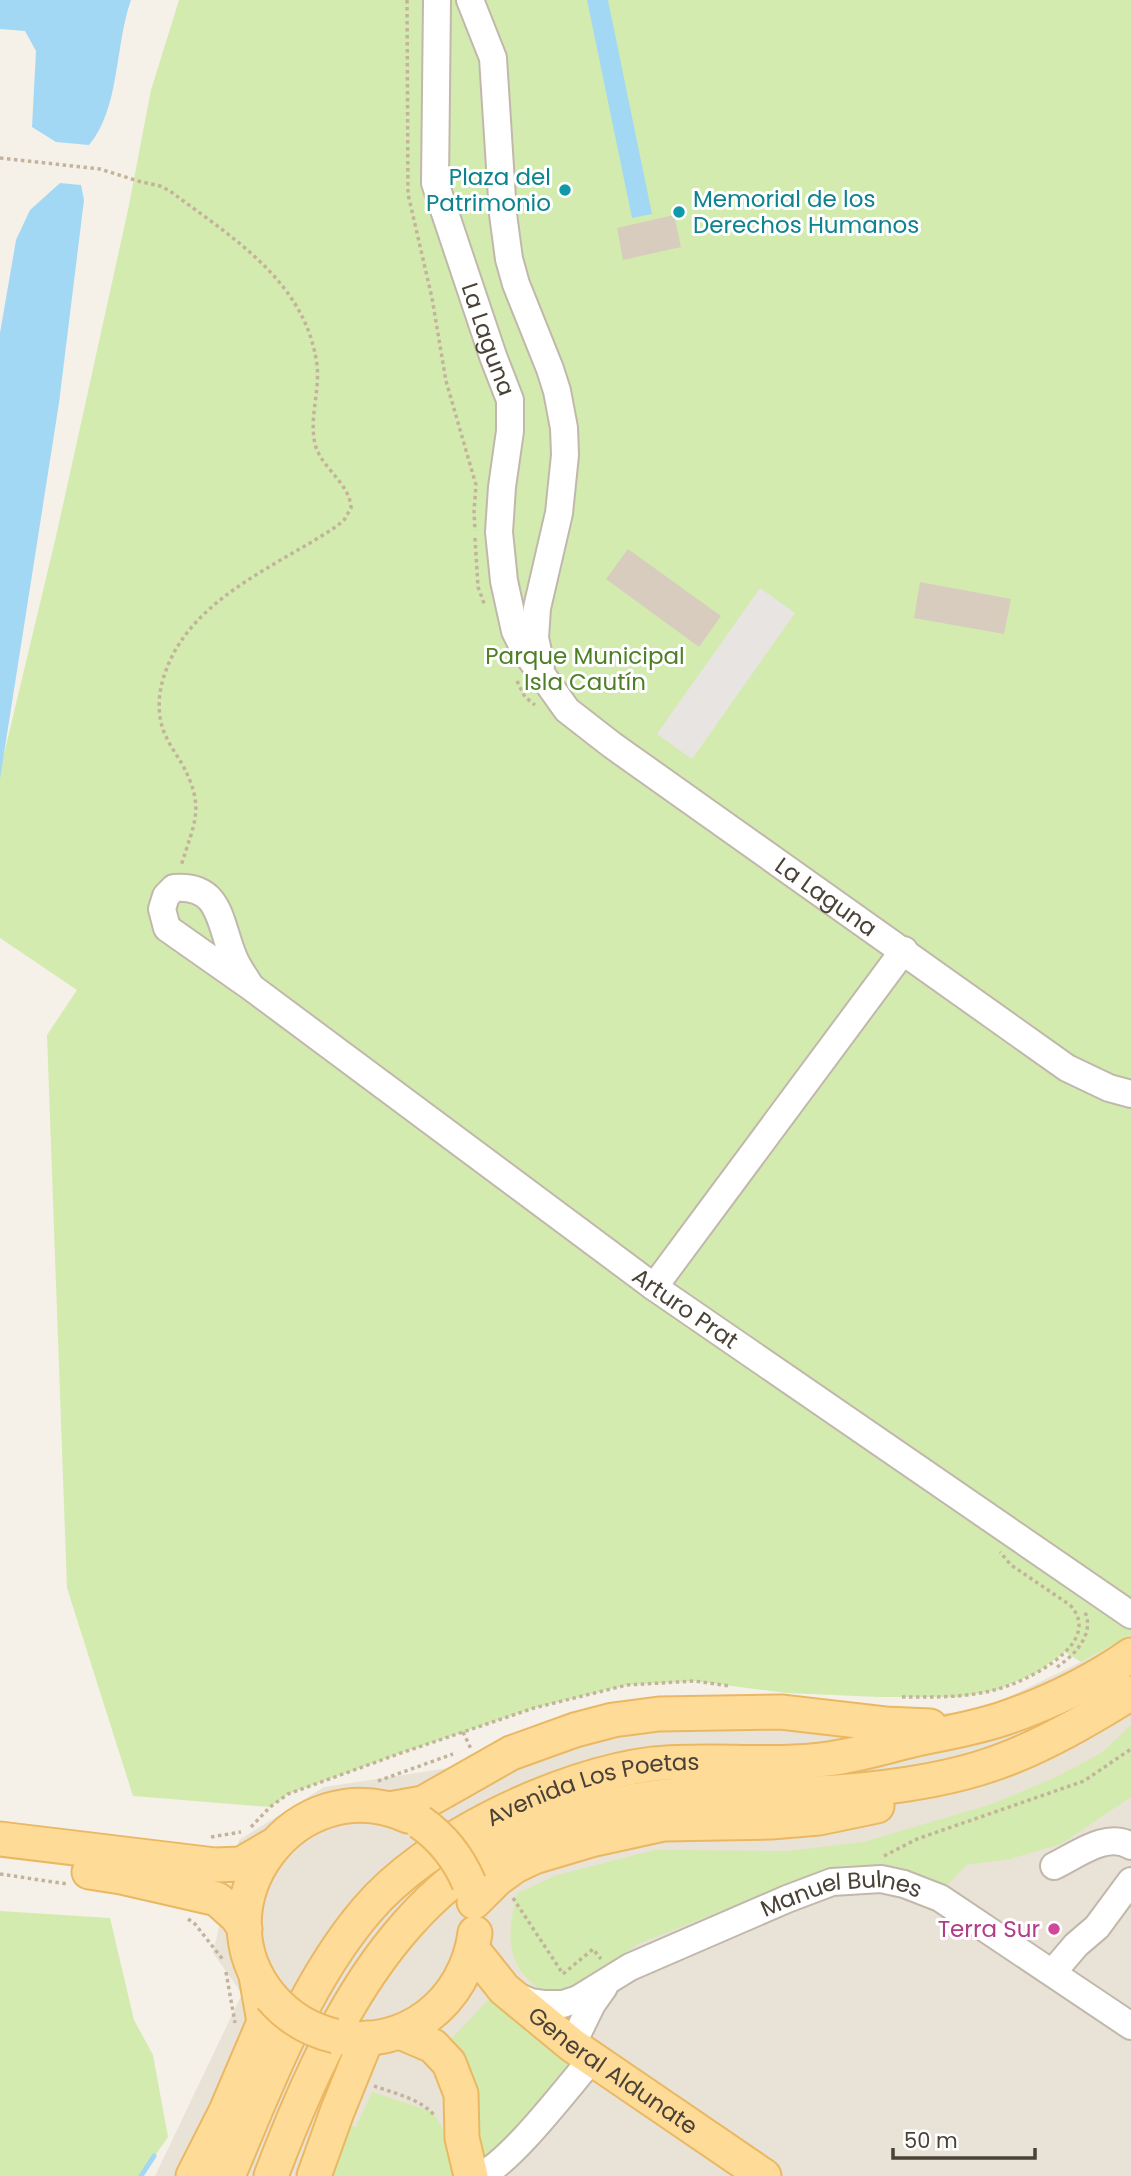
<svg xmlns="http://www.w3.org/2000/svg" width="1131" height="2176" font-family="Poppins,sans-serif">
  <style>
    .residential { fill: #e9e2d7 }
    .green { fill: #d4ebb0 }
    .parking { fill: #e7e4e1 }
    .water { fill: #a3d8f4 }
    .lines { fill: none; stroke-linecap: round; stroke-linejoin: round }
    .stream { stroke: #a3d8f4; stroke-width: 5 }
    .building { fill: #d8ccbe }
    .minor-casing { stroke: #c1b8ab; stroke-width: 30 }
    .major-casing { stroke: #eab863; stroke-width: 37 }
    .path { stroke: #c4b39b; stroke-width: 3.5; stroke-dasharray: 3.5 3.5; stroke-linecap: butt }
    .minor { stroke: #fff; stroke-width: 26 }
    .major { stroke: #ffdb98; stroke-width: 33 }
    .major-bridge-casing { stroke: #eab863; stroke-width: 37; stroke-linecap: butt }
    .major-bridge { stroke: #ffdb98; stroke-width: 33 }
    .culture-dot { fill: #0f9aa8; stroke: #fff; stroke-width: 2.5 }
    .hotel-dot { fill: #d1479c; stroke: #fff; stroke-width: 2.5 }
    .labels { text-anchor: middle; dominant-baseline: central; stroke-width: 6; stroke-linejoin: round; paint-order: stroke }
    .culture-label { font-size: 23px; fill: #0d838f; stroke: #fff; text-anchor: end }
    .street-label { font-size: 23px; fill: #4a4137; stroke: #fff }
    .park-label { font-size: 23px; fill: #4e7f26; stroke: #fff }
    .hotel-label { font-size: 23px; fill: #b23c85; stroke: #fff; text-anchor: end }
  </style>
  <rect width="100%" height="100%" fill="#f5f1e9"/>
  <!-- residential -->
  <polygon class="residential" points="1131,1635 1131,2176 155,2176 242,1994 213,1953 239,1840 324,1787 462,1766 583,1725 978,1712 1081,1662"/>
  <!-- green -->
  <g class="green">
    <polygon points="179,0 1131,0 1131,1635 1081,1662 1065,1652 1036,1673 997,1690 959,1697 878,1697 786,1693 694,1681 627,1685 534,1708 401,1753 288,1794 270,1807 133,1796 67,1588 47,1035 77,990 0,938 0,771 57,532 128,210 151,90"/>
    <path d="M1131 1725V1797L1061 1844 1010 1859 966 1865 944 1889 891 1868 845 1865 812 1875 638 1944 569 1992 546 1995C505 1965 506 1939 517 1893L557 1875 654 1850 789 1851 863 1842 992 1804 1056 1777 1101 1753Z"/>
    <polygon points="0,1911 110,1918 134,2020 153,2055 168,2137 141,2176 0,2176"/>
    <polygon points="493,1995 517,2022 578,2064 484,2162 449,2041"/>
    <polygon points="372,2092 433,2112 471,2176 329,2176 347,2125 356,2127"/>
  </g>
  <!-- parking -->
  <polygon class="parking" points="760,588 795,613 692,759 657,734"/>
  <!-- water -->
  <g class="water">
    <path d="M0 0H131C115 44 120 109 89 145L56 142 32 127 36 51 25 31 0 29Z"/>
    <polygon points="587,0 608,0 652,214 632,218"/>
    <polygon points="60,183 81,185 84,200 59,403 0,779 0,333 16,240 30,210"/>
  </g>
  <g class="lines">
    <!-- stream -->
    <polyline class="stream" points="141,2176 154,2156"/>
  </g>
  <!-- building -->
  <g class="building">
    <polygon points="674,215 681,247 623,260 617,228"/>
    <polygon points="628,549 721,616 699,647 606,579"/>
    <polygon points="920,582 1011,599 1004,634 914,618"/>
  </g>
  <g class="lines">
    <!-- minor casing -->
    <g class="minor-casing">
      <g id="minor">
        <path id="s1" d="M437 0 435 183 493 356 510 400V431L502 487 499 532 504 581 515 631 525 651 567 710 612 745 1067 1068 1109 1088 1131 1094"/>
        <polyline points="470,0 493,58 503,214 509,259 516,284 550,369 557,391 564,428 565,455 559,513 537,608 535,638 541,665"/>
        <path id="s2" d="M251 987 167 928 162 909 166 896 174 888C222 884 219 924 234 958 238 968 245 977 251 987L654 1287 1131 1615"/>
        <polyline points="654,1287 904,950"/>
        <path d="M1054 1866C1077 1855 1107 1831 1131 1846"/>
        <polyline points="1053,1972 1076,1945 1097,1927 1131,1881"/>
        <path id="s3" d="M516 1996 531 2002 545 2004H563L578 1999 630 1967 787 1899 832 1882 881 1879 904 1884 940 1898 1131 2026"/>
        <polyline points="572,2045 592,2004 604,1987"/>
        <path d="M480 2176C512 2161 566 2089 592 2059"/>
      </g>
    </g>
    <!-- major casing -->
    <g class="major-casing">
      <g id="major">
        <polyline points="389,1809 423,1803 511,1753 575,1730 613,1720 659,1714 781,1712 885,1724 930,1726"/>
        <polyline points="0,1839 215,1865 241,1864 272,1846"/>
        <polyline points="89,1872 121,1877 217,1899 237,1917 245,1929"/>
        <polyline points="474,1902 497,1879 515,1866 534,1857 591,1840 664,1824 771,1822 819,1818 877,1806"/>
        <path id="s4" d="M473 1950 504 1989 572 2045 764 2176"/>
        <path d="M271 1997C194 1904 296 1766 408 1816"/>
        <polyline points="400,2032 433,2046 449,2063 461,2094 462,2138 471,2176"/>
        <path d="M335 2036C405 2051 466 2002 475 1933"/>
        <polyline points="193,2176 226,2111 264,2022 256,1976"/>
        <path id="s5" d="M228 2176C266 2087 303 1985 366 1911 426 1839 561 1775 653 1764 711 1758 770 1767 828 1759 859 1755 887 1746 917 1739 946 1733 976 1728 1005 1718 1049 1703 1092 1682 1131 1655"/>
        <path d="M271 2176C345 1981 431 1827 657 1797 709 1791 761 1796 813 1793 870 1791 944 1782 998 1762 1045 1745 1089 1719 1131 1693"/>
        <polyline points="314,2176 337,2112 367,2038"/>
      </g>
    </g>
    <!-- path -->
    <g class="path">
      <polyline points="407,0 408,194 432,298 446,381 476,485 474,511 475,531"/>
      <path d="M0 158 100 169 138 181 160 186 170 191C231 237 306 281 317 365 320 391 309 418 315 444 321 468 350 483 351 508L344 520 337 526C276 567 191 598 165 673 159 690 157 709 162 726 166 740 175 752 182 764 206 808 194 823 181 866"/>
      <polyline points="475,538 478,587 485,606"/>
      <polyline points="517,681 525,697 535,705"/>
      <path d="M1057 1667C1075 1655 1096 1633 1084 1610"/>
      <path d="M902 1697C933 1697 964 1698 994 1690 1025 1683 1106 1643 1070 1605L1011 1565 1000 1552"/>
      <polyline points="463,1732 471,1749"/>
      <polyline points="378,1781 453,1754"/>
      <polyline points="251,1827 270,1807 288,1794 401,1753 534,1708 627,1685 694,1681 730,1686"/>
      <polyline points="211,1837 241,1832"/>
      <polyline points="884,1856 917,1839 1084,1781 1131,1749"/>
      <polyline points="0,1874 67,1884"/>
      <polyline points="513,1898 563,1974 593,1949 601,1959"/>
      <polyline points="188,1919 195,1924 224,1961"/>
      <polyline points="226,1972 235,2023"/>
      <path d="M374 2086C394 2093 421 2099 435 2116"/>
    </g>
    <!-- minor -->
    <use href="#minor" class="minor"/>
    <!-- major -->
    <use href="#major" class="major"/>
    <!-- major-bridge casing -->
    <g class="major-bridge-casing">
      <g id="major-bridge">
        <path d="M420 1822C443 1838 458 1857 469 1883"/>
        <path d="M271 1997C288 2017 309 2030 335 2036"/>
      </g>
    </g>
    <!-- major-bridge -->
    <use href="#major-bridge" class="major-bridge"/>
  </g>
  <!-- markers -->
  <g class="culture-dot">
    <circle cx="565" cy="190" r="7"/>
    <circle cx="679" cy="212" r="7"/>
  </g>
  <circle class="hotel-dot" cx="1054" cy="1929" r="7"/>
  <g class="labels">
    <!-- culture labels -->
    <g class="culture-label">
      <text x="551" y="177">Plaza del<tspan x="551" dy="26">Patrimonio</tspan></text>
      <text x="693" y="199" text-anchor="start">Memorial de los<tspan x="693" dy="26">Derechos Humanos</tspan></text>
    </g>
    <!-- street labels -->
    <g class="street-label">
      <text stroke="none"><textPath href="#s1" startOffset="348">La Laguna</textPath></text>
      <text stroke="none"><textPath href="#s1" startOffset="1060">La Laguna</textPath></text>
      <text stroke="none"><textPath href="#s2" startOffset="824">Arturo Prat</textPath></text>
      <text stroke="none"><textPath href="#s5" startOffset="564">Avenida Los Poetas</textPath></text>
      <text stroke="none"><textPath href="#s3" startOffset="352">Manuel Bulnes</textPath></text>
      <text stroke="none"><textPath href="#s4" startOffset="186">General Aldunate</textPath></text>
    </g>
    <!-- park labels -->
    <g class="park-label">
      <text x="585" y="656">Parque Municipal<tspan x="585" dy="26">Isla Cautín</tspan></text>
    </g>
    <!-- hotel labels -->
    <g class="hotel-label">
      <text x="1040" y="1929">Terra Sur</text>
    </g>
  </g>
  <!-- scale -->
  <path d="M893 2148v10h142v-10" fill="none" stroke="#4a4137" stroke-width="3.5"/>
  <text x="904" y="2148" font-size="21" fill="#4a4137" stroke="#ffffff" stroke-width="5" paint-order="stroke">50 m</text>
</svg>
